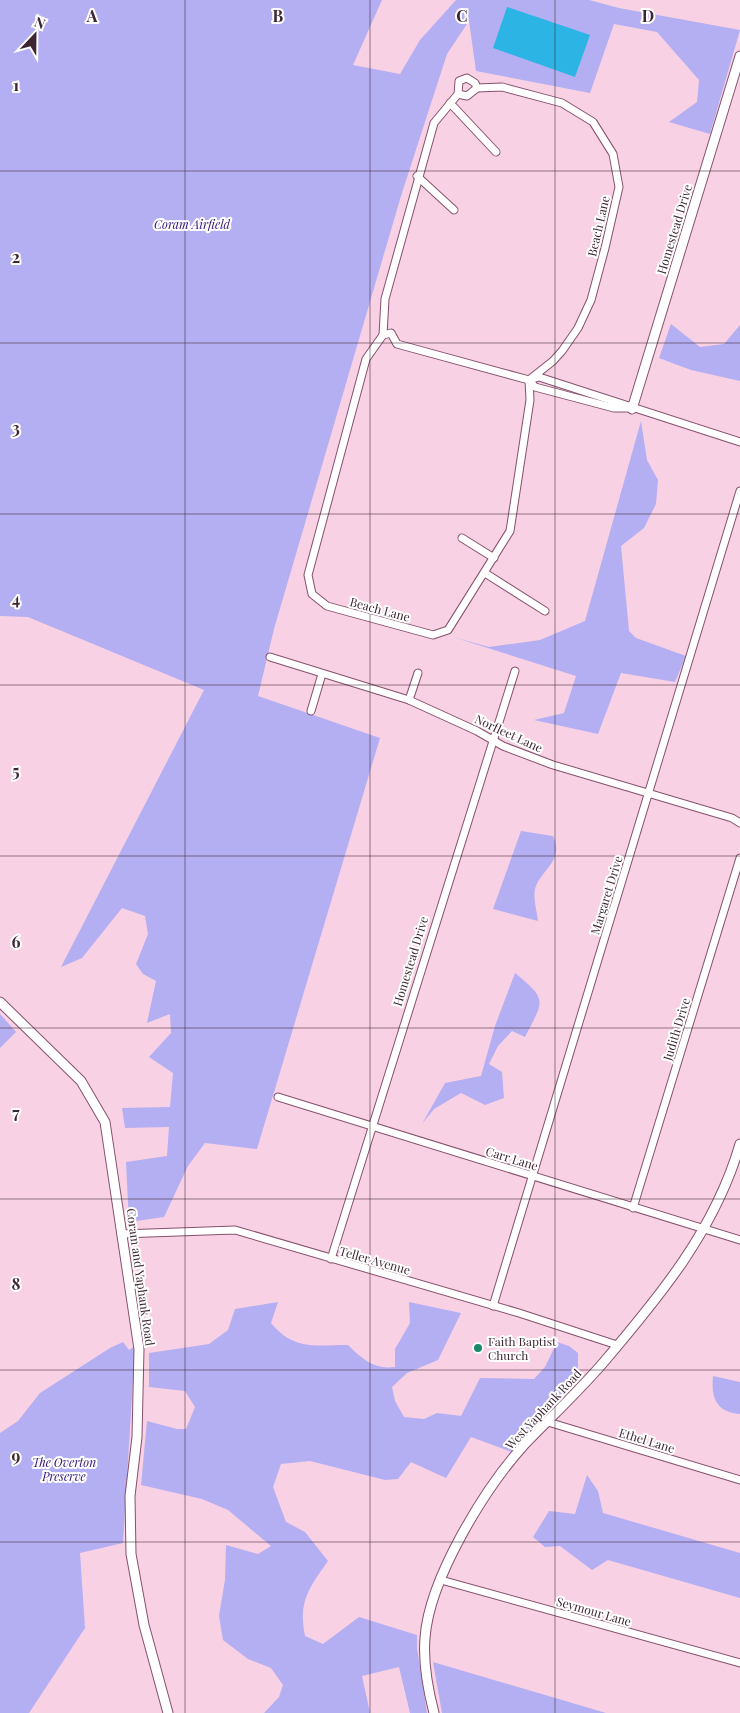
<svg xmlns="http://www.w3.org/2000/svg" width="740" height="1713" font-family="'Playfair Display',serif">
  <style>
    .green { fill: #b4aef2 }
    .water { fill: #2bb4e4 }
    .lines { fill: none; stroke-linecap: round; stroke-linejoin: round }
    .minor-casing { stroke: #86506d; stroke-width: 9 }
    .tertiary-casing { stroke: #86506d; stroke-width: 11 }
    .secondary-casing { stroke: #86506d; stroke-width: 11 }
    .minor { stroke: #fff; stroke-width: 7 }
    .tertiary { stroke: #fff; stroke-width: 9 }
    .secondary { stroke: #fff; stroke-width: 9 }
    .grid { fill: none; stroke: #3d2531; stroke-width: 1; stroke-opacity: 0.55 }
    .poi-dot { fill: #188969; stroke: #fff; stroke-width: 2 }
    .labels { text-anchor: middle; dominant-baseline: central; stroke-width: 4; stroke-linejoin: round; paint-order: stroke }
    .park-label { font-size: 12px; font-style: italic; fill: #321377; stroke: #fff }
    .street-label { font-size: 12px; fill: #3d2531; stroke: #fff }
    .poi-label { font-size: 12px; fill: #3d2531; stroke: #fff; text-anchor: start }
    .grid-label { font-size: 16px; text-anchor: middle; font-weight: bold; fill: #3d2531; stroke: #fff; stroke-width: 4; stroke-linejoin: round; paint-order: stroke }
  </style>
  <rect width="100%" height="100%" fill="#f8d2e4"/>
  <!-- green -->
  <g class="green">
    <polygon points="0,0 382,0 353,65 400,74 420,40 456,0 589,0 619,8 740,30 710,134 669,122 697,102 699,80 657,32 614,24 590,93 476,71 469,21 447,54 401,196 274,629 258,696 380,738 257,1149 205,1143 188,1166 164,1217 129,1222 126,1162 167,1156 169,1127 125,1128 122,1108 170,1107 173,1073 149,1057 171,1033 170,1014 147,1023 156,981 143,974 136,964 148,934 145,916 122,908 82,958 61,967 204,690 28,617 0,616"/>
    <polygon points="671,324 700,347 724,344 740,325 740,381 691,370 659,358"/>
    <polygon points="641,421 647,460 658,480 656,504 644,528 621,546 629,631 636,638 686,656 675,682 621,673 598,734 534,720 564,713 576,676 453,637 489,647 540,640 585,621"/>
    <path d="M521 831 553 836C565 861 540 870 535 889 533 898 537 912 538 921L493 909Z"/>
    <path d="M515 973C548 1000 544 1000 525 1037L512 1031 498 1046 489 1064 502 1072 504 1098 485 1105 461 1093 434 1109 422 1124 445 1083 481 1076 495 1026Z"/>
    <polygon points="0,1014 16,1032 0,1048"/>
    <path d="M278 1302 271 1323C294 1351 316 1345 348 1345 362 1359 375 1370 395 1367V1349L410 1323 409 1302 461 1313 438 1360 407 1373 392 1387 395 1401 404 1417 424 1419 437 1413 461 1416 480 1378 534 1379 545 1367 557 1342 569 1346 578 1353V1368L571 1388 512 1452 471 1437 446 1478 411 1462 398 1479 385 1480 310 1461 281 1464 273 1487 286 1522 305 1532 328 1561C309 1588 298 1602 305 1636L323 1644 359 1617 417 1635V1648L427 1713H410L399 1667 362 1676 370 1713H264L279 1697 283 1685 271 1668 248 1659 223 1640 219 1616 225 1580 226 1545 258 1554 271 1546 228 1510 202 1499 141 1485 147 1421 177 1429H186L195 1407 185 1391 149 1387V1353L209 1344 228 1330 235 1309Z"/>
    <polygon points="123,1342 129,1350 135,1346 123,1543 80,1553 85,1628 29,1713 0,1713 0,1433 18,1421 40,1393 110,1348"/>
    <path d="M713 1376 740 1382V1414C716 1412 711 1398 713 1376Z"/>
    <polygon points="587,1475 598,1491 603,1513 740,1553 740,1598 608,1560 592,1570 560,1546 545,1547 533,1537 549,1511 575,1514"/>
    <polygon points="433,1662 606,1713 442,1713"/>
  </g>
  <!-- water -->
  <polygon class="water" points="507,7 590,35 575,77 493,48"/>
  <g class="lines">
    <!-- minor casing -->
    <g class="minor-casing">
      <g id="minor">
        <polyline points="477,88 502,87 562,103 593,122 613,154 619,187 605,248 591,300 578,328 562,351 553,361 529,380"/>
        <polyline points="458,94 467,96 477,88 475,83 467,78 459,81 458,94 434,123 385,299 383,335 366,359 308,575 312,594 327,606 433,635 448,630 510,531 530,400 529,380"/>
        <polyline points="450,103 496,152"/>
        <polyline points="417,176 454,210"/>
        <polyline points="383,335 391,333 397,344 529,380 539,377 740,442"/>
        <polyline points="530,381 535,387 614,408 628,408"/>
        <polyline points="462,538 494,558"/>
        <polyline points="485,573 545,611"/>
        <polyline points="270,657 409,700 477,731 503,746 553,765 732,818 740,823"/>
        <polyline points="409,700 418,673"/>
        <polyline points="311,711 322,674"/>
        <polyline points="278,1097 740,1240"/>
        <polyline points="633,1208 740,858"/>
        <polyline points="121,1234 235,1230 519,1313 617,1345"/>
        <polyline points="331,1259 515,671"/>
        <polyline points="493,1306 740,491"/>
        <polyline points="548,1422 740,1480"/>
        <polyline points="441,1580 740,1663"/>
      </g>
    </g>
    <!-- tertiary casing -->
    <g class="tertiary-casing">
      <g id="tertiary">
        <polyline points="632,409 740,56"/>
        <path d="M434 1713C428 1690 423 1662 425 1638 429 1579 485 1488 524 1445 550 1418 578 1392 603 1363 660 1296 715 1230 740 1144"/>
      </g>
    </g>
    <!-- secondary casing -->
    <g class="secondary-casing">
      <polyline id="secondary" points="0,1002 81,1081 105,1122 139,1349 137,1437 130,1496 131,1554 144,1625 168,1713"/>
    </g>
    <!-- minor -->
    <use href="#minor" class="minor"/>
    <!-- tertiary -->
    <use href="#tertiary" class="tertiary"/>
    <!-- secondary -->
    <use href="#secondary" class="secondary"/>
  </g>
  <!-- grid -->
  <path class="grid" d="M185 0V1713M370 0V1713M555 0V1713M0 171H740M0 343H740M0 514H740M0 685H740M0 856H740M0 1028H740M0 1199H740M0 1370H740M0 1542H740"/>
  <!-- markers -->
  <circle class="poi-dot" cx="478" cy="1348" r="5"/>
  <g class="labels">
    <!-- park labels -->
    <g class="park-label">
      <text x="192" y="224">Coram Airfield</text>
      <text x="64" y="1462">The Overton<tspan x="64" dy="14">Preserve</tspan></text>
    </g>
    <!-- street labels -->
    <g class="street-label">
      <text transform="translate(598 226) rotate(-77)">Beach Lane</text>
      <text transform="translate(674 229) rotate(-73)">Homestead Drive</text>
      <text transform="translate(380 609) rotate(15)">Beach Lane</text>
      <text transform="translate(509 733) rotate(25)">Norfleet Lane</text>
      <text transform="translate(606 895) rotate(-73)">Margaret Drive</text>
      <text transform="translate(410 961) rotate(-73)">Homestead Drive</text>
      <text transform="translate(676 1029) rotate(-73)">Judith Drive</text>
      <text transform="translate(512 1158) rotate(17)">Carr Lane</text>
      <text transform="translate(375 1260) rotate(16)">Teller Avenue</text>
      <text transform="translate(141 1277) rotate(82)">Coram and Yaphank Road</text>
      <text transform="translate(543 1409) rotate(-47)">West Yaphank Road</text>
      <text transform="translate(647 1440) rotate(17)">Ethel Lane</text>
      <text transform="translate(594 1611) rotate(16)">Seymour Lane</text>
    </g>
    <!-- poi labels -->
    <g class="poi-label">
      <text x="488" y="1341">Faith Baptist<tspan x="488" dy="14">Church</tspan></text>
    </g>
  </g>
  <g class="grid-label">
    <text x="92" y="22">A</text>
    <text x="278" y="22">B</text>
    <text x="462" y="22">C</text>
    <text x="648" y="22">D</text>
    <text x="16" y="91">1</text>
    <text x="16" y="263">2</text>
    <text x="16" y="434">3</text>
    <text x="16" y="605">4</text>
    <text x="16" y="777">5</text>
    <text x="16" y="948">6</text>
    <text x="16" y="1119">7</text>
    <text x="16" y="1290">8</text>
    <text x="16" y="1462">9</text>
  </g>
  <!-- north arrow -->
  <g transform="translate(35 35) rotate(22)" stroke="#ffffff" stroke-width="4" paint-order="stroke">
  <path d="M0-4L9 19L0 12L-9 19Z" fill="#3d2531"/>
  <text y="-8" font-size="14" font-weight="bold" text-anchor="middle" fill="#3d2531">N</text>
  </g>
</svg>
